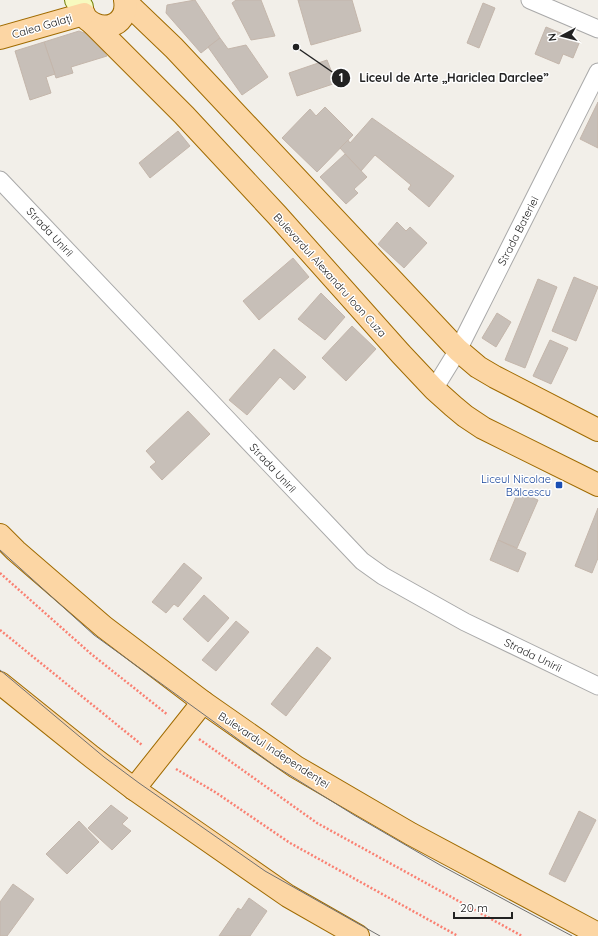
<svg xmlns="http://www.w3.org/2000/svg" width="598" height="936" font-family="Quicksand,sans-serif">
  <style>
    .building { fill: #c7bfb8; stroke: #c4b6ab }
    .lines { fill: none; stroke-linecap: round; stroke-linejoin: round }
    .minor-casing { stroke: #a9a9a9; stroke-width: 19 }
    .secondary-casing { stroke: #707d05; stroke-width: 24 }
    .primary-casing { stroke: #a06b00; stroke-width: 24 }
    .path { stroke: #fa8072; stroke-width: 2.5; stroke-dasharray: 2 2; stroke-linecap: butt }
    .minor { stroke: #fff; stroke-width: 17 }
    .secondary { stroke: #f7fabf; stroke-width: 22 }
    .primary { stroke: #fcd6a4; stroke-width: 22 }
    .tram { stroke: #707070; stroke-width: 1 }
    .transit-dot { fill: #1a4fb4; stroke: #fff; stroke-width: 1.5 }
    .labels { text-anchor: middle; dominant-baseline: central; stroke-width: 3; stroke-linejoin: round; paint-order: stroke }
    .street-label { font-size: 11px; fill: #222; stroke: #fff }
    .transit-label { font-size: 11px; fill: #164399; stroke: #fff; text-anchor: end }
    .leader { fill: none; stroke: #222; stroke-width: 1.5 }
    .callout-dot { fill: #222; stroke: #fff; stroke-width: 1.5 }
    .mark-label { font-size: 12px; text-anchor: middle; font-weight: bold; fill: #fff }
    .callout-label { font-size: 12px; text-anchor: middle; font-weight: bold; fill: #222; stroke: #fff; stroke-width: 3; stroke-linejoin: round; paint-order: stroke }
  </style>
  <rect width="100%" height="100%" fill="#f2efe9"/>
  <!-- building -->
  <g class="building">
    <polygon points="195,0 220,38 201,53 166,13 167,5"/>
    <polygon points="236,0 261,0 275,36 251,40 232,3"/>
    <polygon points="298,0 352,0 361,31 311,45"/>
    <polygon points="483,3 495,8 479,48 467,43"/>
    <polygon points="546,27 580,41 573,58 563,54 559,64 535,54"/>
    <polygon points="79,31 90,35 107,56 71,67 73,73 56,78 44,42"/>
    <polygon points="220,38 228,49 246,45 268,77 242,95 208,47"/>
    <polygon points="44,42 55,74 46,77 51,93 30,100 15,51"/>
    <polygon points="327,60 336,83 297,96 289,73"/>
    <polygon points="598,102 598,148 580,139"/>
    <polygon points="325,107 353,135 317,172 282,138 310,109 316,116"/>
    <polygon points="372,118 454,176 429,207 408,189 411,185 375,155 361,171 340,148 348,140 350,143"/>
    <polygon points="178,131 190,146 150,178 139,163"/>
    <polygon points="345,154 367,177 354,189 358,193 346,204 320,177"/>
    <polygon points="397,222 406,231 410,227 427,243 404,268 378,244"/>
    <polygon points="293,258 309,277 259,320 243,301"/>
    <polygon points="574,277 598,287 576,341 552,331"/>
    <polygon points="538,279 557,287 525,368 505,360"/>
    <polygon points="321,293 345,317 325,340 298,319"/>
    <polygon points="497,313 511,322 496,347 482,338"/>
    <polygon points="352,326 376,349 346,381 322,358"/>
    <polygon points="550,340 568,348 551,384 533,376"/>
    <polygon points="274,349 306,377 294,390 280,377 247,415 229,400"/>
    <polygon points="188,411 210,434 162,480 150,467 156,462 146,451"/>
    <polygon points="518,492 538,500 517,548 498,540"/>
    <polygon points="598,508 598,558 592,573 575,566"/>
    <polygon points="498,540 526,553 518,572 490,560"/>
    <polygon points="184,563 202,578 178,607 174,604 166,613 152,602"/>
    <polygon points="204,595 229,618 208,642 183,619"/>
    <polygon points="236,621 249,632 216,671 202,660"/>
    <polygon points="317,647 331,658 286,716 271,704"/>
    <polygon points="111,805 128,818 122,824 131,831 112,850 88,828"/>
    <polygon points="579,811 596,820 565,882 549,874"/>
    <polygon points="79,821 99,842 67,874 46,854"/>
    <polygon points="13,884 34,899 7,936 0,936 0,902"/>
    <polygon points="249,898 267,911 250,936 219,936 238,908 241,910"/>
  </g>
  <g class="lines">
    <!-- minor casing -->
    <g class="minor-casing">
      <g id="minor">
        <polyline points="530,0 598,29"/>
        <polyline points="0,180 362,561 383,576 465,622 598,686"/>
        <polyline points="434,389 458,350 598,72"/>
      </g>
    </g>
    <!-- secondary casing -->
    <g class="secondary-casing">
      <polyline id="secondary" points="76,0 82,7"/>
    </g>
    <!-- primary casing -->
    <g class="primary-casing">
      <g id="primary">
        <polyline points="126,2 174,48 458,350 478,367 495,377 598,430"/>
        <path d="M88 20C105 34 129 24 125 0"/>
        <polyline points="93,24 184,115 277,215 401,354 434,389 453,406 465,416 483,428 598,485"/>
        <polyline points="0,38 84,14"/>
        <polyline points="0,535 16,551 104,627 203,702 296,767 411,834 598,934"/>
        <polyline points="0,683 92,757 134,789 288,896 358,936"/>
        <polyline points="134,789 203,702"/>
      </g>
    </g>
    <!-- path -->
    <g class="path">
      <polyline points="0,573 90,653 168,715"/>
      <polyline points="0,630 142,745"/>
      <polyline points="199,739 317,823 522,936"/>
      <polyline points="176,769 215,792 290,843 458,936"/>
    </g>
    <!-- minor -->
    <use href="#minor" class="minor"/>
    <!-- secondary -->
    <use href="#secondary" class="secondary"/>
    <!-- primary -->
    <use href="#primary" class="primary"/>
    <!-- tram -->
    <g class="tram">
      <polyline points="0,550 94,635 275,766 354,815 440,865 572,936"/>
      <polyline points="0,670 104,757 139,783 265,871 380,936"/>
    </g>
  </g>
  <!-- markers -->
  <rect class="transit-dot" x="555" y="481" width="8" height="8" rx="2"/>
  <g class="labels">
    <!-- street labels -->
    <g class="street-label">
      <text transform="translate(42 26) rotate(-16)">Calea Galați</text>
      <text transform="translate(518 231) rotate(-63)">Strada Bateriei</text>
      <text transform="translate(50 232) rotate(47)">Strada Unirii</text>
      <text transform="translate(330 275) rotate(48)">Bulevardul Alexandru Ioan Cuza</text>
      <text transform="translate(273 468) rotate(47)">Strada Unirii</text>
      <text transform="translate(533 655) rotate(26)">Strada Unirii</text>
      <text transform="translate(274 750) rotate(33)">Bulevardul Independenței</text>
    </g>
    <!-- transit labels -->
    <g class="transit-label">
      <text x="551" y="479">Liceul Nicolae<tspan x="551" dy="13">Bălcescu</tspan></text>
    </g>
  </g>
  <!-- callouts -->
  <path class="leader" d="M296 47L341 78"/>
  <g class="callout-dot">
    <circle cx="296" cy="47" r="4"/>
    <circle cx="341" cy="78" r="10"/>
  </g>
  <g class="mark-label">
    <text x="341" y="82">1</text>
  </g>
  <g class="callout-label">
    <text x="454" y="82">Liceul de Arte „Hariclea Darclee”</text>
  </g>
  <!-- north arrow -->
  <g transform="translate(562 36) rotate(263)" stroke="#ffffff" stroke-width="3" paint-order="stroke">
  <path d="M0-3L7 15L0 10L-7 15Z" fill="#222222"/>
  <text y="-6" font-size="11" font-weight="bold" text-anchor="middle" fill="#222222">N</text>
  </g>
  <!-- scale -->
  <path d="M454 912v6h58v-6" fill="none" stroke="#222222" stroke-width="2"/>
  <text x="460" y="912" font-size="12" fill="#222222" stroke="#ffffff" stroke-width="3" paint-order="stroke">20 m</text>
</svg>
